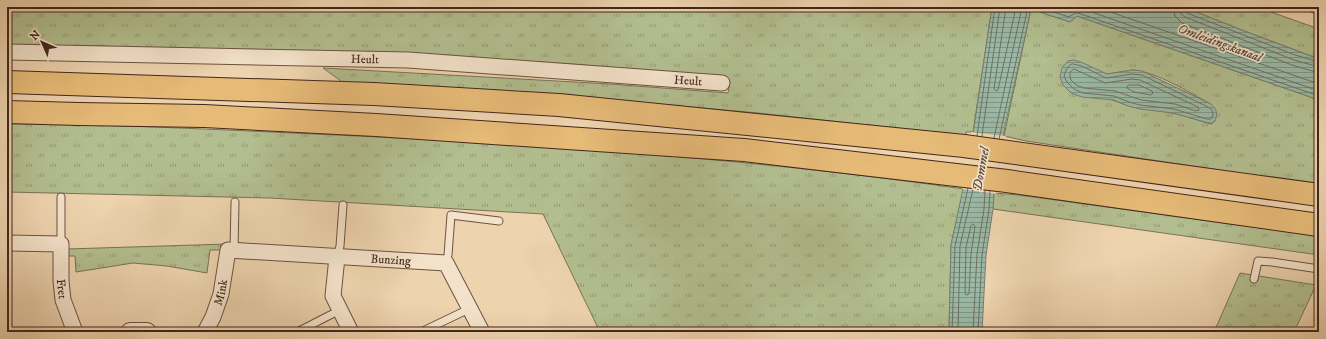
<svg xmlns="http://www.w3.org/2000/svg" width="1326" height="339" font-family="'IM FELL DW Pica',serif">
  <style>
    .grass { fill: url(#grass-tufts); stroke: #7a7255; fill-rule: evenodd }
    .water { fill: url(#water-rules); stroke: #777e6e }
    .pier { fill: #edd3ae }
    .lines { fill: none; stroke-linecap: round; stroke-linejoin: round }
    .shore { stroke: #6e7060; stroke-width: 1 }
    .service-casing { stroke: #6e5140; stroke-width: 9 }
    .minor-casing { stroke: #6e5140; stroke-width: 17 }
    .tertiary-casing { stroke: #6e5140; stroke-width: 20 }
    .motorway-casing { stroke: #43261b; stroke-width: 24 }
    .service { stroke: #f3e2ca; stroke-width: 7 }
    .minor { stroke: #f3e2ca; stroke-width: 15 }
    .tertiary { stroke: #f3e2ca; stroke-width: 18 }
    .motorway { stroke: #e6ba77; stroke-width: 22 }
    .labels { text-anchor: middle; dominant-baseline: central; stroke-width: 3.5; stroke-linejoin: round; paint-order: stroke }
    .street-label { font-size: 12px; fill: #43261b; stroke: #f3e2ca }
    .water-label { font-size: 13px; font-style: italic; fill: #594b3e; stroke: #f3e2ca }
  </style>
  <defs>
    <pattern id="grass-tufts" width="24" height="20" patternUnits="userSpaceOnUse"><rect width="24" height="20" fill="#b2be8f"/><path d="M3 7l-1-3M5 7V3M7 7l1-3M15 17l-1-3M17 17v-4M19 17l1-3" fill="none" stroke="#929a74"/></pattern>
    <pattern id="water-rules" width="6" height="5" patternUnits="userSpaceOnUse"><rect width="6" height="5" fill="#9ab9a6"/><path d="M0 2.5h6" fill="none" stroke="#7f9686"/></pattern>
  </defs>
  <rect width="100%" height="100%" fill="#edd3ae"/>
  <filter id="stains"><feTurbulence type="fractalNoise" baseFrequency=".005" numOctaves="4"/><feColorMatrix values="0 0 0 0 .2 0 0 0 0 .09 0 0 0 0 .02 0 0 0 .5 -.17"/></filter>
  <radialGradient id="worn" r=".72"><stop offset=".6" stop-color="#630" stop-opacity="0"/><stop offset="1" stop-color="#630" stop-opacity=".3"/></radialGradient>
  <!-- grass -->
  <g class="grass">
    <polygon points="7,7 992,7 973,132 966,132 966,136 758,113 626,101 345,84 323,68 610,84 728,93 730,81 691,75 572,64 453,57 96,46 7,46"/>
    <polygon points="1184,7 1257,7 1319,29 1319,59 1239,29"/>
    <polygon points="1297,7 1319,7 1319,15"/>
    <path d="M1031 9 1070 22 1077 16 1319 100V185L1026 141 1004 136ZM1133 70C1157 72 1188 92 1211 104L1215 121 1211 124C1198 121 1185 115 1172 113 1159 110 1146 110 1134 107 1124 105 1115 100 1104 98L1101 72 1107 74Z"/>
    <path d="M7 124C124 124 242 131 359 136 561 146 763 160 964 189L951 245 949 332H600L543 214 270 198 7 192Z"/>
    <polygon points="994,193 1019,195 1319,236 1319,255 993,209"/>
    <polygon points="227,244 225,250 210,250 207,273 167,266 133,263 76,272 75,256 68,256 67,249"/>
    <polygon points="1240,273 1316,285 1294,332 1214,332"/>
  </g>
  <!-- water -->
  <g class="water">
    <polygon points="992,7 1184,7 1239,29 1319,59 1319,100 1077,16 1070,22 1031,9 1005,126 994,193 993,209 986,255 982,332 949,332 951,245 969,161"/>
    <path d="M1074 60 1083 63 1107 74 1133 70 1142 71 1211 104C1218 111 1219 116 1212 124L1173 113 1140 109 1128 106 1114 100 1082 97 1071 93 1063 85 1060 77 1062 68 1068 61Z"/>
  </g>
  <!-- pier -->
  <polygon class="pier" points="971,132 1006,136 999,165 996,194 962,189"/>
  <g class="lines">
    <!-- shore -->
    <g class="shore">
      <polyline points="1006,7 994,89 996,91 998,90 1016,7"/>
      <polyline points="1038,7 1069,17 1075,13 1078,13 1319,96"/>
      <polyline points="1054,7 1068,11 1074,8 1080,8 1319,91"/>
      <polyline points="1096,7 1319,84"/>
      <polyline points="1173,7 1175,16 1182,23 1292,65 1319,73"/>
      <polyline points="1179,7 1180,13 1185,17 1294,60 1319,67"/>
      <polyline points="1184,7 1184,10 1187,13 1295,55 1319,62"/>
      <polygon points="1073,64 1082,66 1106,78 1132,74 1142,75 1208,107 1212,110 1213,115 1211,119 1207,119 1174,109 1140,105 1129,102 1114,96 1083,93 1074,89 1067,82 1064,76 1066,70 1070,65"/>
      <polygon points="1074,69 1105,83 1132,79 1140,80 1198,107 1199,110 1196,111 1175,104 1141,100 1115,91 1084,88 1076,85 1071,80 1070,76 1070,73"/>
      <polygon points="1129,85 1139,85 1152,91 1153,93 1151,95 1134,92 1127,88"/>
      <polyline points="977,136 995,7"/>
      <polyline points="982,136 1000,7"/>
      <polyline points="994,138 1022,7"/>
      <polyline points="999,139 1028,7"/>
      <polygon points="973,224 975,226 971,254 969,294 966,295 965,293 966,247 971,226"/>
      <polyline points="952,332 955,246 968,188"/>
      <polyline points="958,332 960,246 973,189"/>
      <polyline points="973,332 977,254 984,209 985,190"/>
      <polyline points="978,332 982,255 989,209 990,191"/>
    </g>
    <!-- service casing -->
    <g class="service-casing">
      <g id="service">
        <polyline points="61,244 61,197"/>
        <polyline points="234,251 235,202"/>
        <polyline points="337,257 340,246 343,205"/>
        <polyline points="446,263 448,255 451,215 499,221"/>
        <polyline points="1254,279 1258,261 1272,262 1319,269"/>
        <polyline points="297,332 340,310"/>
        <polyline points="421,332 471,308"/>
      </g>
    </g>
    <!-- minor casing -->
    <g class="minor-casing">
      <g id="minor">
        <path id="s1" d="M7 52 408 60 722 83"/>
        <path id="s2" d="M7 243 61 244V281L63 300 75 332"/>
        <polyline points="337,257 333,296 351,332"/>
        <path id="s3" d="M205 332 213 317 221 294 228 250 446 263 482 332"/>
      </g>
    </g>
    <!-- tertiary casing -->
    <g class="tertiary-casing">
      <polyline id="tertiary" points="130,332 147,332"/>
    </g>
    <!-- motorway casing -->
    <g class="motorway-casing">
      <g id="motorway">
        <polyline points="7,82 374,94 559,105 964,146 1319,195"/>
        <polyline points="7,112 79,114 204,116 376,125 744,150 1007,181 1319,225"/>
      </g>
    </g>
    <!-- service -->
    <use href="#service" class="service"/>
    <!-- minor -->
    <use href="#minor" class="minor"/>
    <!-- tertiary -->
    <use href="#tertiary" class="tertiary"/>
    <!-- motorway -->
    <use href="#motorway" class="motorway"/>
  </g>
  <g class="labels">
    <!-- street labels -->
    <g class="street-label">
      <text stroke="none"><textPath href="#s1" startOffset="358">Heult</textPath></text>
      <text stroke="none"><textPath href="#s1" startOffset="682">Heult</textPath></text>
      <text stroke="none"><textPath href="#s3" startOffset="249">Bunzing</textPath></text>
      <text stroke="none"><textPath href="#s2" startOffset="99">Fret</textPath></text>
      <text stroke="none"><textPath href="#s3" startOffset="43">Mink</textPath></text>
    </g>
    <!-- water labels -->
    <g class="water-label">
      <text transform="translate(1220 43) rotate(20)">Omleidingskanaal</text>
      <text transform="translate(981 169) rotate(-80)">Dommel</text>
    </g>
  </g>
  <!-- margin -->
  <rect width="1326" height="339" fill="none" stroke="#edd3ae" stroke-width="24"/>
  <rect x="8" y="8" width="1310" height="323" fill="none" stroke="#43261b" stroke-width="2"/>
  <rect x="12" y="12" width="1302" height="315" fill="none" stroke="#43261b"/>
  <!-- north arrow -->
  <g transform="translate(42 42) rotate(315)" stroke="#f3e2ca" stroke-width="3" paint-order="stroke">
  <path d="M0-3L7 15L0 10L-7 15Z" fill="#43261b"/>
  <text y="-6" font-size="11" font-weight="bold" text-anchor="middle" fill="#43261b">N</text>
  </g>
  <rect width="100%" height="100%" filter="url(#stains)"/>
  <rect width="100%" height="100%" fill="url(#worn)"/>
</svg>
